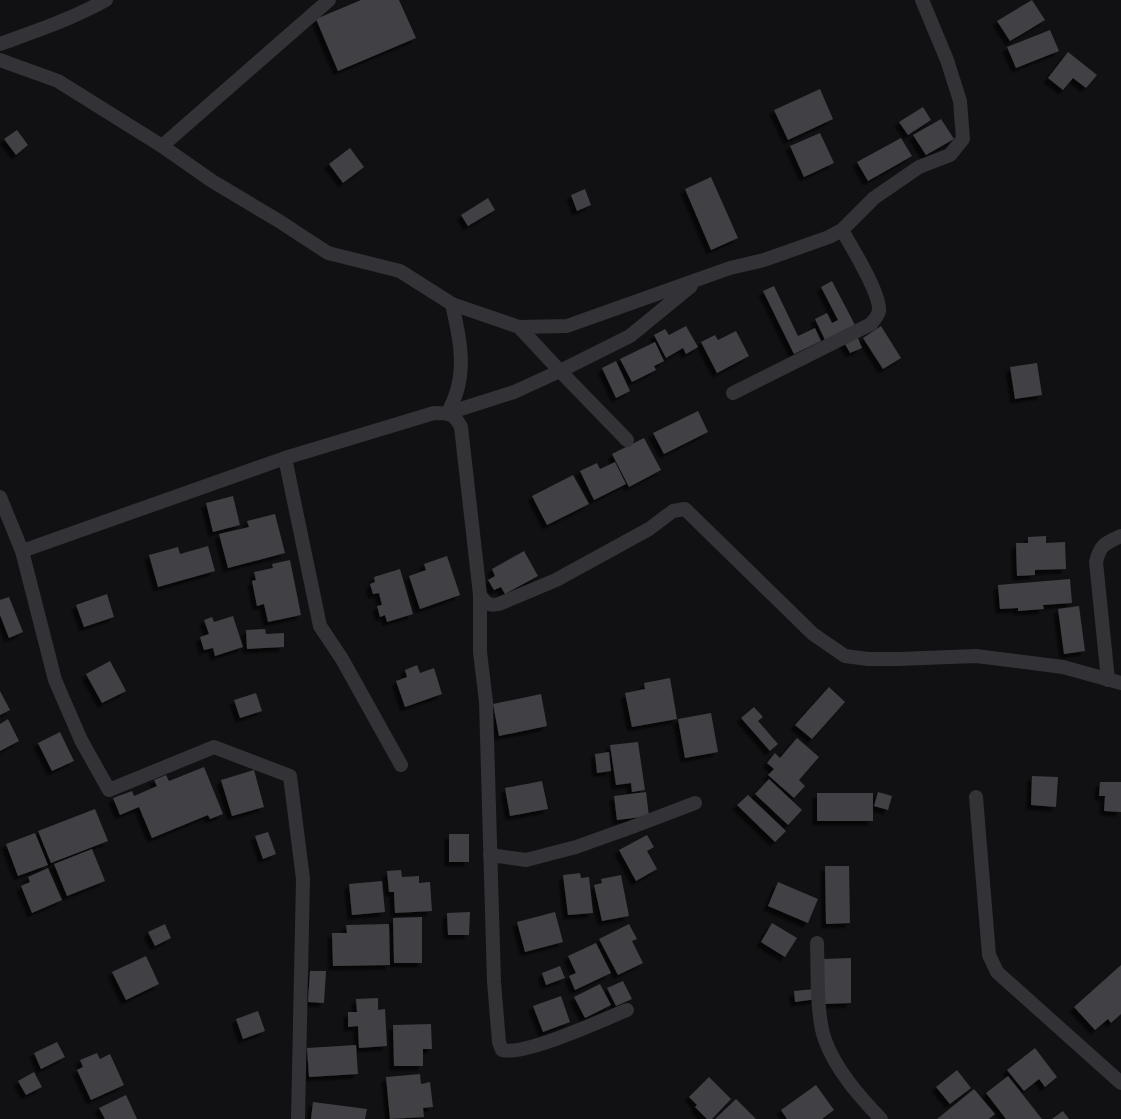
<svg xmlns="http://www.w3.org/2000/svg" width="1121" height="1119" font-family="Helvetica,sans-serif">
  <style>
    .building { fill: #3f4045; filter: url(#shadow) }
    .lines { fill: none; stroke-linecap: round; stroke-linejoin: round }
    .street { stroke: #323237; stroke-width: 14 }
  </style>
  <defs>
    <filter id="shadow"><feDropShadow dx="-4.5" dy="4.5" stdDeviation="1" flood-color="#0009"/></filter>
  </defs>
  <rect width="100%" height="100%" fill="#111012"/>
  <!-- building -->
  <g class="building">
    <polygon points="361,0 399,0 416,38 338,71 316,19"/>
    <polygon points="1032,0 1045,20 1010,41 997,21"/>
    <polygon points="1050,30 1059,51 1016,68 1007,47"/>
    <polygon points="1068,52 1097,75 1086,88 1073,78 1063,90 1048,78"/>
    <polygon points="820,89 833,119 788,140 774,110"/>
    <polygon points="923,107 931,120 908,135 899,122"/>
    <polygon points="941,119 954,139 926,155 913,135"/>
    <polygon points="17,130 28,145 16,155 4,139"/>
    <polygon points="820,133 834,163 804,177 790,146"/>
    <polygon points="901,138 912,156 868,181 857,162"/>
    <polygon points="350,148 364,167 343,183 329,164"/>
    <polygon points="711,177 738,238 711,250 685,189"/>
    <polygon points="585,189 591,205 577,211 571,195"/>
    <polygon points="488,198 495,210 468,226 461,215"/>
    <polygon points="832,281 855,325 825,340 815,319 827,313 832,323 838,320 821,287"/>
    <polygon points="774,286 798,336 815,328 821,341 794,354 763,291"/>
    <polygon points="686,326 698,347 686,354 683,348 666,358 654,335 665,329 669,335"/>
    <polygon points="881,326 901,358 883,369 863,338"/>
    <polygon points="736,331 749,356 717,373 701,342 715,335 718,340"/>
    <polygon points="857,336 862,348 850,353 844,342"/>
    <polygon points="655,342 664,361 654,366 656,370 632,382 620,359"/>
    <polygon points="616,361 630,391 616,398 602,368"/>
    <polygon points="1037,363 1042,395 1015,399 1010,367"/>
    <polygon points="698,411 708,432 664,454 653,433"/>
    <polygon points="644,438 661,470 629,487 612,454"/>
    <polygon points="615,462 626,484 594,500 580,471 597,463 600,469"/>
    <polygon points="573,475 589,504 547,525 532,496"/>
    <polygon points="233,496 240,525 213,532 206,503"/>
    <polygon points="275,514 285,553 228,568 219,534 249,527 247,521"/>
    <polygon points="1046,536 1046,543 1065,542 1066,569 1035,570 1035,575 1017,576 1016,543 1028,543 1028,537"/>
    <polygon points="208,546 215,571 158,587 149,555 178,547 180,554"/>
    <polygon points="524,551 538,576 505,594 501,587 494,590 488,580 495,576 492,569"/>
    <polygon points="447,556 460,595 420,609 409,576 426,570 424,564"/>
    <polygon points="290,560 301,615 268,622 264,604 257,606 252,581 256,580 254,572 273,568 272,564"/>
    <polygon points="400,569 413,614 387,622 385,615 380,617 377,606 382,605 379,593 373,594 370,584 375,582 374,577"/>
    <polygon points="1070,579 1072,603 1043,605 1044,609 1018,611 1018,608 1000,609 998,585"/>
    <polygon points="107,594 114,617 84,627 76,605"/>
    <polygon points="9,597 23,632 9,638 0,615 0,600"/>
    <polygon points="1079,606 1085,651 1064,654 1058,609"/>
    <polygon points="233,616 243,647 215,656 213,648 204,650 200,637 209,634 204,620 212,617 214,622"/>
    <polygon points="265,629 266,634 284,633 284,647 247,649 246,630"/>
    <polygon points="110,661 126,691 102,703 86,674"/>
    <polygon points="417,665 420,673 434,668 442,694 405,707 396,681 407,677 405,670"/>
    <polygon points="670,678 677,719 632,727 625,693 645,689 644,683"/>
    <polygon points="829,687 845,702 812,739 795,725"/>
    <polygon points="0,691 10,710 0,715"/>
    <polygon points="256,693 262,711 240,718 234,700"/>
    <polygon points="541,694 547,726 499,736 493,704"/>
    <polygon points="754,707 763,717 758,721 778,744 770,751 741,718"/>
    <polygon points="711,713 718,752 685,758 678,719"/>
    <polygon points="8,719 19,741 0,751 0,724"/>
    <polygon points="60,732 74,761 52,771 38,743"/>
    <polygon points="797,738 819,757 799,780 805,786 794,798 768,775 774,769 767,763 775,753 780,758"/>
    <polygon points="638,742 645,790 632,792 631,783 616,785 610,745"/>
    <polygon points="609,752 611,771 597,773 595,754"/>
    <polygon points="204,767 223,814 210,819 208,815 152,838 139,807 120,815 113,798 132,791 134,796 157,786 154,780 166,775 169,781"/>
    <polygon points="254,770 264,807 232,816 221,780"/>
    <polygon points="1032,776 1058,777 1056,807 1031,805"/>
    <polygon points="769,779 802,810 788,825 755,794"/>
    <polygon points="542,781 548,809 510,816 505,788"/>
    <polygon points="1100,782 1121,782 1121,812 1104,811 1105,796 1099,796"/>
    <polygon points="646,792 649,816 617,820 614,796"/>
    <polygon points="878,792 892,796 888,810 874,806"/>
    <rect x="817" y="793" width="56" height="28"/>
    <polygon points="748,795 786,831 775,842 737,805"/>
    <polygon points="95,809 108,841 51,863 38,831"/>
    <polygon points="268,832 276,854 263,859 255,836"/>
    <polygon points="35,833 48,865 18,876 6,844"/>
    <rect x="449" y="834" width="20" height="28"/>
    <polygon points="647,835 654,847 647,851 657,869 636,881 619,850"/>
    <polygon points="92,849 105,881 67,896 54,864"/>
    <polygon points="825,866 849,866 850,923 826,924"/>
    <polygon points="48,868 62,900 32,913 21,886 30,882 28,877"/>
    <polygon points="401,870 402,877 419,876 419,883 430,882 432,911 395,913 394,892 389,892 387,871"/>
    <polygon points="580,873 581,878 589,877 593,913 568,915 563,875"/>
    <polygon points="621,875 629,916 602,921 594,885 602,883 601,879"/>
    <polygon points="382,881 385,912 352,915 349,884"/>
    <polygon points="778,882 818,899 808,923 768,906"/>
    <polygon points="470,912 469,935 448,935 447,913"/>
    <polygon points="555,912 563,942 525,952 517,922"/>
    <polygon points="422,917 422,963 394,963 393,918"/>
    <polygon points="772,923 797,938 785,957 761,942"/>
    <polygon points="165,924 171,938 155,946 148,932"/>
    <polygon points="389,924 390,965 333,966 332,933 347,933 346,925"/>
    <polygon points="629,924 637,939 632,941 643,963 618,975 599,939"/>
    <polygon points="596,943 611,973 575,990 569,976 576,973 568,956"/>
    <polygon points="146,956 159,984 126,1000 112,972"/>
    <polygon points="851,958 851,1003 824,1004 823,959"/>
    <polygon points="1121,965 1121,1014 1111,1023 1108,1019 1095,1030 1074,1007"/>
    <polygon points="560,966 565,978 546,985 542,973"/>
    <polygon points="310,971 326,971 324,1003 308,1002"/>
    <polygon points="623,981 632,999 616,1006 607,988"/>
    <polygon points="600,984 611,1005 585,1018 574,997"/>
    <polygon points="815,989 817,999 795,1002 794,991"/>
    <polygon points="561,996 570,1022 543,1032 533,1006"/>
    <polygon points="378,998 378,1010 385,1009 387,1046 359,1048 358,1026 348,1027 348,1012 357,1012 356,999"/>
    <polygon points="258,1011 265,1031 243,1039 236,1019"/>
    <polygon points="431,1024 432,1049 423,1049 423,1066 394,1066 393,1025"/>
    <polygon points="57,1042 65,1057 41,1069 34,1053"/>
    <polygon points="356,1045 358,1074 309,1077 307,1048"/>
    <polygon points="1035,1048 1057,1077 1045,1087 1039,1079 1024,1091 1007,1070"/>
    <polygon points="97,1053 100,1059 110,1054 124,1085 91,1100 77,1070 83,1067 80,1060"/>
    <polygon points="957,1070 971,1088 950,1104 936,1087"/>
    <polygon points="34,1072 42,1087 26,1095 18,1081"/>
    <polygon points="420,1074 421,1084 430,1082 433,1107 423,1108 424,1117 390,1119 386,1077"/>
    <polygon points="1008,1076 1042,1119 1006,1119 986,1093"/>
    <polygon points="709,1077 731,1099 712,1119 707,1119 695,1107 697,1105 689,1097"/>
    <polygon points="816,1085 834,1110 822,1119 787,1119 781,1110"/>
    <polygon points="974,1089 995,1114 989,1119 937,1119"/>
    <polygon points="126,1095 137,1119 105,1119 99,1108"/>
    <polygon points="736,1099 756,1119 715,1119"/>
    <polygon points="313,1102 367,1109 365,1119 311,1119"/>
    <polygon points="1063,1111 1069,1119 1052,1119"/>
  </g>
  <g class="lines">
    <!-- street -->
    <g class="street">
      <path d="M0 44C36 31 72 19 106 0"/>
      <polyline points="0,60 58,81 162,146 212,181 279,221 328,253 400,271 452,304 519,327 567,326 699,279 730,268 764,260 829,237 842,230 874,198 919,167 950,155 963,139 960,101 947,60 922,0"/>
      <polyline points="162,146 329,0"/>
      <polyline points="519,327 560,371 627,440"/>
      <path d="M733 393 871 324C874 320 878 316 879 311 881 294 851 246 842 230"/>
      <polyline points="448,413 514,392 560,371 630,336 691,286"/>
      <path d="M448 413C452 404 456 396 458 387 465 359 458 331 452 304"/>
      <polyline points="285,458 320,626 342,659 401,765"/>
      <polyline points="0,497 22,551 55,680 81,740 109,790 214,747 290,776 303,879 298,1119"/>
      <path d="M22 551 285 458 434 413C449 413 454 413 461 427L480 595C486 604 489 606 499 604L556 580 649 529 673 511 685 509 813 634 845 656 868 659H898L976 656 1063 667 1121 683"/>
      <path d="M480 595V652L486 702 494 982 499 1042 502 1050C525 1056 602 1020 627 1010"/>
      <path d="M1108 680 1096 562C1100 545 1105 543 1121 536"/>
      <polyline points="976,797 989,955 997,972 1121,1083"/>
      <polyline points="490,855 526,860 576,847 632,827 695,803"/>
      <path d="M817 943C818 970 816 1015 825 1040 836 1070 859 1096 881 1119"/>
    </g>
  </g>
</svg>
